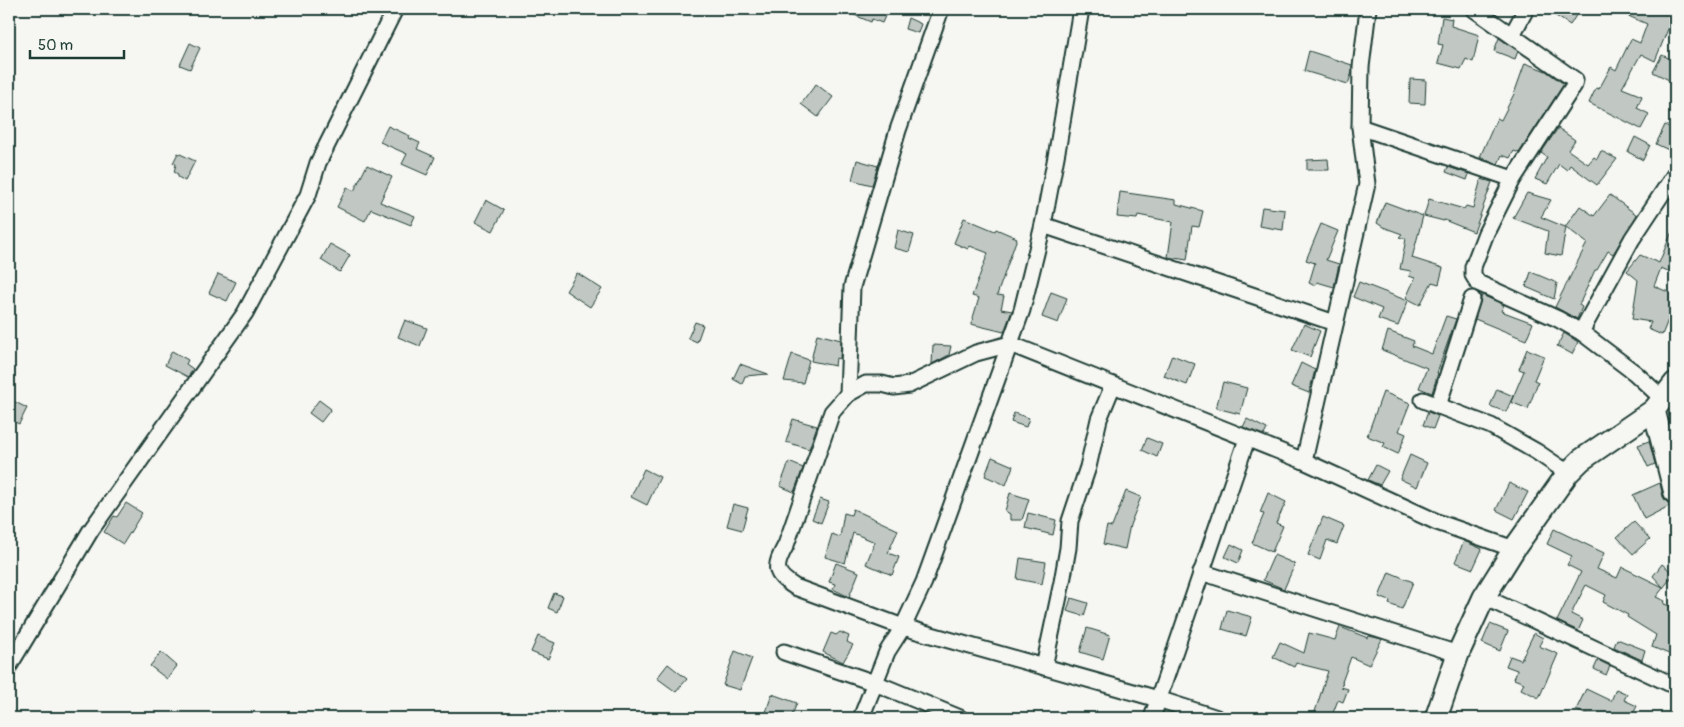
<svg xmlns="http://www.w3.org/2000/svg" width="1684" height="727" font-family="Pangolin,sans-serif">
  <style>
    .building { fill: #c1c8c3; stroke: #1f3d34 }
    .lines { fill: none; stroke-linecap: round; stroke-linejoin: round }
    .street-casing { stroke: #1f3d34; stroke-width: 19 }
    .secondary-casing { stroke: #1f3d34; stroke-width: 25 }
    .street { stroke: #f6f6f2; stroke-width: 15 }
    .secondary { stroke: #f6f6f2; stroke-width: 21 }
  </style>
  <rect width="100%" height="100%" fill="#f6f6f2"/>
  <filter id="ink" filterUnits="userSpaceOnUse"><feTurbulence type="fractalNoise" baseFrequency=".02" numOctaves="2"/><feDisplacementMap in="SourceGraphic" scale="10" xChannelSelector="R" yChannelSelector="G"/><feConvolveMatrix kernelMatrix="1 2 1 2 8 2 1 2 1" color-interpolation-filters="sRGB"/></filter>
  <g filter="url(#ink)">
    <!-- building -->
    <g class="building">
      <polygon points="840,9 888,9 882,23 872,19 871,22"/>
      <polygon points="1545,9 1580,9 1570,25"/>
      <polygon points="1612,9 1653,9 1664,13 1665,9 1675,9 1675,32 1668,29 1655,61 1641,54 1622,88 1642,96 1637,108 1649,114 1641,129 1589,103 1596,88 1599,89 1611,67 1616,70 1631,39 1640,43 1647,24"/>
      <polygon points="1442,17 1452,19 1451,26 1479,35 1473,62 1466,59 1461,69 1438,63 1443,45 1438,44"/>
      <polygon points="908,18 921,24 918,33 905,29"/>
      <polygon points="1499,38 1518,51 1515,59 1494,51"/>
      <polygon points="190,43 200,48 190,69 180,65"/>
      <polygon points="1309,51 1352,65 1352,72 1348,84 1304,71"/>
      <polygon points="1662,55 1675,61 1675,83 1653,72"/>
      <polygon points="1525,63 1546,71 1564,84 1519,153 1514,151 1510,158 1502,155 1498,164 1480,157 1497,118 1501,120 1514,94"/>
      <polygon points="1410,79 1426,80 1425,104 1409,103"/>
      <polygon points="816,84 833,97 818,117 801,104"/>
      <polygon points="1665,125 1675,130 1675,153 1656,144"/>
      <polygon points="388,126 410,136 409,138 420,143 417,149 435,157 427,175 402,164 407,154 380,142"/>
      <polygon points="1558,128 1575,140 1568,150 1588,164 1594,157 1597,159 1601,151 1617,159 1597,185 1570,165 1567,170 1559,164 1547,184 1535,179 1547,157 1541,153"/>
      <polygon points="1635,137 1650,145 1643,160 1628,152"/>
      <polygon points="178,153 195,161 185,181 178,177 178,174 174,172 176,164 173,163"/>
      <polygon points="1328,159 1329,170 1307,170 1307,160"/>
      <polygon points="857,160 878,166 872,185 852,180"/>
      <polygon points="367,165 392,177 380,202 415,216 411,225 371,209 365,221 337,207 347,187 354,191"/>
      <polygon points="1448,167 1469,174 1467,180 1446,172"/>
      <polygon points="1481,179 1492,182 1474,232 1444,220 1444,221 1424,216 1429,199 1464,209 1466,206 1473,208"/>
      <polygon points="1120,192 1176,200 1176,204 1203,211 1199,227 1192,226 1187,260 1168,257 1173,222 1138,215 1137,219 1117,217"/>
      <polygon points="1527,193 1551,200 1541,217 1565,227 1580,206 1594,216 1610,195 1637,215 1613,254 1608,251 1597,270 1595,270 1579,305 1582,307 1577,319 1555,307 1587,243 1566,227 1561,256 1545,253 1548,231 1513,218"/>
      <polygon points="486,200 504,210 493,231 475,222"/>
      <polygon points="1385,202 1423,216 1412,258 1443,268 1439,284 1432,282 1420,305 1406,298 1415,278 1409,276 1411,271 1400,269 1406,239 1399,237 1402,234 1383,227 1377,223"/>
      <polygon points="1262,207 1285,210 1283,230 1259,226"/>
      <polygon points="964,218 995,231 996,229 1017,238 997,295 1004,296 1001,309 1012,311 1004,332 971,324 979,298 972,296 988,253 970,246 968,249 954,243"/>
      <polygon points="1321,224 1338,231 1326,260 1339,264 1334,287 1317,282 1315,286 1309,283 1315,263 1306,260"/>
      <polygon points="1675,224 1675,274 1661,268 1654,286 1675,295 1675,311 1671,321 1668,320 1662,335 1648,329 1651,322 1632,319 1638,280 1627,271 1640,255 1659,263"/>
      <polygon points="898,230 914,235 909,252 894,248"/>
      <polygon points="330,244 350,255 340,272 321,260"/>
      <polygon points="1531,272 1557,283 1554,299 1526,287"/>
      <polygon points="577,273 602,289 590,307 566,291"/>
      <polygon points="218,274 236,282 227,301 209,293"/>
      <polygon points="1359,282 1408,301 1398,326 1378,319 1382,309 1353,297"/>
      <polygon points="1051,292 1067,298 1058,323 1042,317"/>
      <polygon points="1482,295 1504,305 1501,311 1533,323 1526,340 1475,319"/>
      <polygon points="1446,316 1456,319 1437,373 1438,373 1432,393 1419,388 1427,368 1382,350 1388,331 1414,341 1412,346 1432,354"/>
      <polygon points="405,320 427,328 420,346 398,337"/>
      <polygon points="695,322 703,325 697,342 688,338"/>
      <polygon points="1304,324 1320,331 1310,357 1292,350"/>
      <polygon points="1564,333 1578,342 1572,354 1557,346"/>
      <polygon points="817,334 841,340 840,359 836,358 835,366 811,361"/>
      <polygon points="933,345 951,346 949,355 932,364"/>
      <polygon points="1527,349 1544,356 1534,380 1538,382 1528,409 1511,402 1524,371 1519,369"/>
      <polygon points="172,351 188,360 186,364 193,369 188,377 165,365"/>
      <polygon points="792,354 809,360 803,383 784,381"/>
      <polygon points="1172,355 1195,364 1187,385 1164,376"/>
      <polygon points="1301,363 1315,370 1309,393 1291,386"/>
      <polygon points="740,364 768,374 745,376 742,384 733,379"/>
      <polygon points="1223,382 1247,388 1240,414 1216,408"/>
      <polygon points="1497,389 1513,396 1506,412 1490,406"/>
      <polygon points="1383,392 1410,403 1399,431 1406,434 1398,454 1383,447 1385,443 1367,436"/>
      <polygon points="9,399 27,408 19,424 9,419"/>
      <polygon points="319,400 331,409 321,422 309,413"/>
      <polygon points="1428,412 1438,416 1433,429 1423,425"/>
      <polygon points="1014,413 1029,418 1026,427 1011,422"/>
      <polygon points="793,419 817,426 809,449 786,442"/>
      <polygon points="1247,419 1267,429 1264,435 1243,427"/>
      <polygon points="1147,438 1162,444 1157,457 1142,450"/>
      <polygon points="1649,441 1655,464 1648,467 1638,445"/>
      <polygon points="1410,455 1427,463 1417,487 1400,479"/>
      <polygon points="992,457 1013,466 1006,485 985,476"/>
      <polygon points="789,462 803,468 794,492 780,486"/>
      <polygon points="1376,465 1388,471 1380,485 1368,480"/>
      <polygon points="644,469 660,477 647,505 631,497"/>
      <polygon points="1509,483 1528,492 1514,519 1496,510"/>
      <polygon points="1660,483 1663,497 1666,501 1671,505 1644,519 1633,495"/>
      <polygon points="1126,491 1141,497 1130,525 1125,549 1103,544 1107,526 1112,527"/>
      <polygon points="1010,493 1029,499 1022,520 1010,520 1010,514 1005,511"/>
      <polygon points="1268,493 1286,502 1276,523 1283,526 1272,552 1252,543 1264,514 1260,513"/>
      <polygon points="820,499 829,502 821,523 812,519"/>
      <polygon points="126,503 142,513 123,544 104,532 114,516 117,517"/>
      <polygon points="733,504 748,508 742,530 727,526"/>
      <polygon points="853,509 898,530 888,553 899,557 892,575 866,564 875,542 853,533 845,563 825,557 832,534 840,537 844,513 851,515"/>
      <polygon points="1028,513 1056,520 1053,535 1025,528"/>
      <polygon points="1323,517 1344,526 1337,544 1327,540 1320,560 1308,555"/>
      <polygon points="1634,522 1650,539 1633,554 1617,537"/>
      <polygon points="1554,529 1604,553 1597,569 1617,578 1622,567 1663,587 1653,576 1662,564 1674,574 1656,597 1665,601 1664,604 1675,608 1675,638 1669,654 1652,647 1656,635 1627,617 1628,615 1603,602 1606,595 1586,585 1571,614 1583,620 1578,631 1557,621 1581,572 1567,565 1572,556 1547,544"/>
      <polygon points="1464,541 1482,549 1473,569 1455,562"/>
      <polygon points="1231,544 1243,550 1238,563 1225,557"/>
      <polygon points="1274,555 1295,564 1284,589 1263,580"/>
      <polygon points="1020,558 1046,562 1042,584 1017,579"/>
      <polygon points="836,563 859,572 849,597 833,589 835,584 829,582"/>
      <polygon points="1389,572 1413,582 1402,609 1389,604 1390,601 1379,597"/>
      <polygon points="554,593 563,596 557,612 548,608"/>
      <polygon points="1071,598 1088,603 1084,616 1067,611"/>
      <polygon points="1227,610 1252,617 1246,636 1222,629"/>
      <polygon points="1490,624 1508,631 1500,651 1482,643"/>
      <polygon points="1340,627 1368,638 1369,636 1382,639 1369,665 1351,657 1342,682 1343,682 1341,687 1348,689 1343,702 1338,700 1331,718 1313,718 1328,671 1296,663 1294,667 1273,657 1280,642 1304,653 1309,633 1335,640"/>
      <polygon points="1087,628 1110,635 1103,659 1080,652"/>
      <polygon points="840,632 849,636 847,642 853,645 843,662 823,652 831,633 836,635"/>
      <polygon points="1534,633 1543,638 1539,646 1558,654 1539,698 1521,689 1524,683 1514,679 1517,670 1506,666 1510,656 1521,660"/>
      <polygon points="538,636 555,643 548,659 531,652"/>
      <polygon points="1617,639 1645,650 1642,660 1614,647"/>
      <polygon points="735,651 752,658 740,690 723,685"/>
      <polygon points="161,652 177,666 167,679 150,666"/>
      <polygon points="1598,660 1610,666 1606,675 1594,669"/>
      <polygon points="668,664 687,679 676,692 657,678"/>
      <polygon points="1586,689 1611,701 1616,689 1627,694 1624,700 1637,706 1631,718 1618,714 1616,718 1594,718 1576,710"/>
      <polygon points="772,694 797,703 791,718 764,718"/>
    </g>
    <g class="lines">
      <!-- street casing -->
      <g class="street-casing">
        <g id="street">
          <polyline points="1474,9 1575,80 1574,85 1513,179 1486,233 1473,267 1473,275 1478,283 1558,319 1581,332 1635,373 1663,399"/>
          <polyline points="1512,35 1526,9"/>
          <polyline points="1360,127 1513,179"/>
          <polyline points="1043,225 1335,323"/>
          <polyline points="1581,332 1632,239 1675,174"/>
          <polyline points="848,394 852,287 898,130 941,9"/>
          <polyline points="1423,400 1491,426 1537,452 1568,473"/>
          <polyline points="1438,406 1472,299"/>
          <polyline points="1304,461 1367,184 1360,127 1361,67 1368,9"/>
          <polyline points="1201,572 1458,654"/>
          <polyline points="1484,597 1675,686"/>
          <polyline points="784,652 875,683 960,718"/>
          <polyline points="9,666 91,530 245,313 308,195 318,163 395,9"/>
          <polyline points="1044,667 1062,582 1068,548 1070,521 1088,467 1099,419 1113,385"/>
          <polyline points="861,718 887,652 903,627 924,582 1022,310 1043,225 1058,146 1081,9"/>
          <polyline points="1152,718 1247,439"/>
          <path d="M1217 718 1158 699 903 627 795 587C773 573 774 567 786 545L832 412 848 394 866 384H882L894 387 909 385 976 353 1010 344 1304 461 1437 522 1514 549"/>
        </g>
      </g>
      <!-- secondary casing -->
      <g class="secondary-casing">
        <g id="secondary">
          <polyline points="1654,410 1675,493"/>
          <polyline points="1436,718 1458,654 1484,597 1514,549 1568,473 1581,460 1654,410 1675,383"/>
        </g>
      </g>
      <!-- street -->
      <use href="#street" class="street"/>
      <!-- secondary -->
      <use href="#secondary" class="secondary"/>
    </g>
  </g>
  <!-- margin -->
  <rect width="1684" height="727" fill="none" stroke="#f6f6f2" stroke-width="30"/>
  <rect x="15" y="15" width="1654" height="697" fill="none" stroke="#1f3d34" stroke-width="2" filter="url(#ink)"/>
  <!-- scale -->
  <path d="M30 50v8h94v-8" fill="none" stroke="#1f3d34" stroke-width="2.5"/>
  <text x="38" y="50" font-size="15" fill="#1f3d34" stroke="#f6f6f2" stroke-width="4" paint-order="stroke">50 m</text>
</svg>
